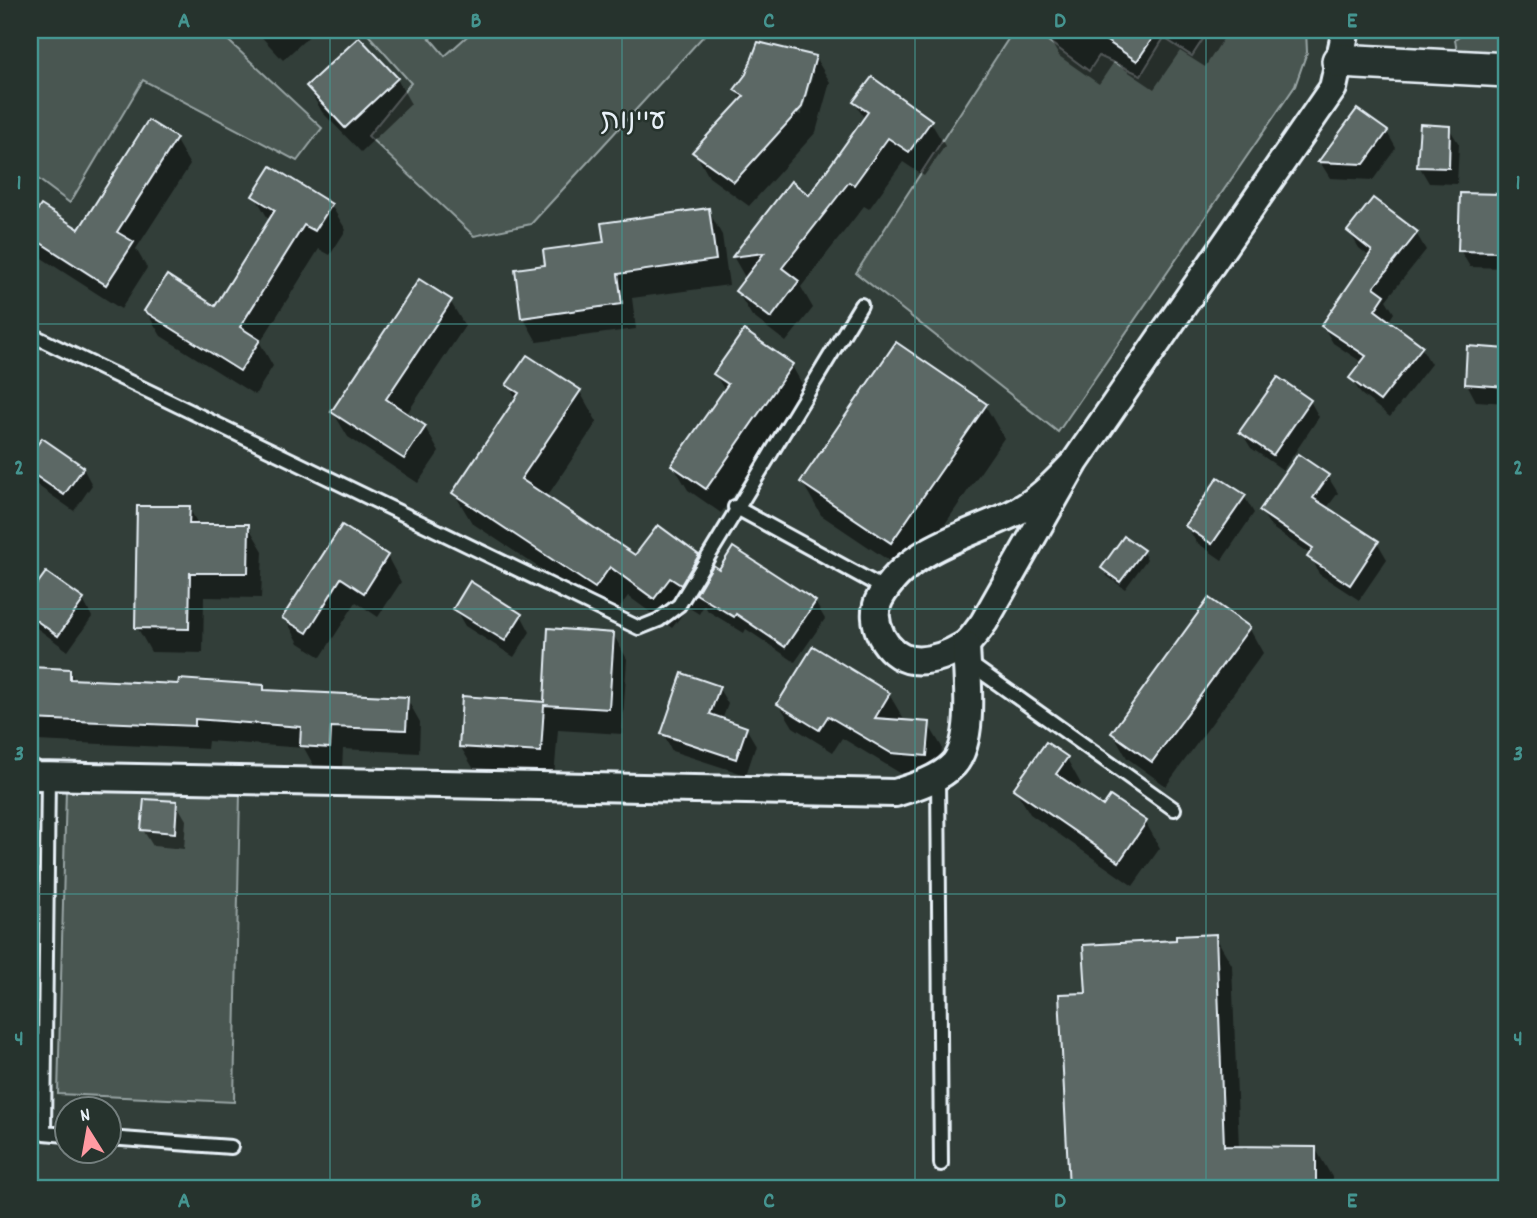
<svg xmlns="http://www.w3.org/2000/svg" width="1537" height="1218" font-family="Dekko,'Playpen Sans Hebrew',sans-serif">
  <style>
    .green { fill: #495651; stroke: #98a4a4; stroke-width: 2 }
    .shadow { fill: #0007; fill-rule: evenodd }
    .building { fill: #5c6865; stroke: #e8f1f8; stroke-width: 2 }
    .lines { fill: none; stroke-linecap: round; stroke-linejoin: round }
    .service-casing { stroke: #e8f1f8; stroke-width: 18 }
    .minor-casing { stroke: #e8f1f8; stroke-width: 32 }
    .tertiary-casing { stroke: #e8f1f8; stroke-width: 38 }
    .service { stroke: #26332d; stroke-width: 12 }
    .minor { stroke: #26332d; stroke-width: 26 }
    .tertiary { stroke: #26332d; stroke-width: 33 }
    .grid { fill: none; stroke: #459590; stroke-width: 2; stroke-opacity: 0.55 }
    .labels { text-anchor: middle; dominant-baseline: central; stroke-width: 5; stroke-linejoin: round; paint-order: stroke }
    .quarter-label { font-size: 28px; fill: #e8f1f8; stroke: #26332d }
    .neatline { fill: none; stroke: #459590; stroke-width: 2.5 }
    .grid-label { font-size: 23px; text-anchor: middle; font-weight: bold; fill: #459590 }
  </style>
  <rect width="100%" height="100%" fill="#323e39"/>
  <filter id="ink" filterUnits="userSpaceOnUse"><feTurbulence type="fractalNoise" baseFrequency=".0143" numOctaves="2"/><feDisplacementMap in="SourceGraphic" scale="14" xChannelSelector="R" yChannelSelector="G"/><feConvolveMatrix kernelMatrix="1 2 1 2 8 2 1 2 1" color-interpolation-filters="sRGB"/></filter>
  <g filter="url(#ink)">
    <!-- green -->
    <g class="green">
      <polygon points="30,30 217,30 322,128 297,161 143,80 70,203 30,173"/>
      <polygon points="364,30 423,30 445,56 474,30 709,30 531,224 474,236 368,136 411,83"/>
      <polygon points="1014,30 1033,30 1089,71 1099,56 1141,75 1164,38 1192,56 1209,30 1306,30 1307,52 1295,86 1058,432 856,273"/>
      <polygon points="1467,30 1507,30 1507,54 1457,53 1455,39"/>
      <polygon points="66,789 240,792 234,1102 58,1094"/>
    </g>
    <!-- shadow -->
    <g class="shadow">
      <polygon points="255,30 316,30 283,60"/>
      <polygon points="1044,30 1229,30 1205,67 1180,51 1154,89 1114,62 1099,84 1059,56"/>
      <path d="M815 57 830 82 816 132 749 206 709 177 695 152 742 101 736 90ZM809 75H813L801 115 798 114Z"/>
      <polygon points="397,79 411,104 361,152 322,112 308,87"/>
      <polygon points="855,102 930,121 945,146 924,176 903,162 869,209 864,206 801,287 813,308 786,342 752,316 737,291 746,279 734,258 791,184 809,198 865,120"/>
      <polygon points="1357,111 1387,132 1396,148 1373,180 1330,178 1320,162"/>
      <polygon points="1449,128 1459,144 1457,184 1429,183 1419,166"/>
      <polygon points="175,139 190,165 136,249 147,268 121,309 40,257 30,240 30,226 42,207 79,231"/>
      <polygon points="255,196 331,205 346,230 330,255 319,249 260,343 273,366 255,395 161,336 146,311 215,308 270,222"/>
      <polygon points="1501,196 1507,208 1507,268 1470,267 1460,250"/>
      <polygon points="708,210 722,235 729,285 632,298 636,329 537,342 523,317 547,267 606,243"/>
      <polygon points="1349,231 1416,233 1426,250 1386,300 1394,313 1388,322 1421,347 1431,364 1390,417 1361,394 1351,378 1363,363 1333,343 1323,326 1370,257 1359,248"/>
      <polygon points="450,301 465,326 406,415 425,427 439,452 418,483 348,437 333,412"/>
      <polygon points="1469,348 1507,350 1507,403 1476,401 1467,384"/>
      <polygon points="792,366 806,391 721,513 688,490 673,465 725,391 715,374"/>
      <polygon points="508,385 580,392 597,422 546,498 636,558 698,556 709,576 815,602 825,619 795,662 746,629 744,633 708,611 704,605 699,614 688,607 672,628 628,596 613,617 472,523 454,493 517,400"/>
      <polygon points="1310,401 1319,417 1283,470 1251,448 1241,432"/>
      <polygon points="985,405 1004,438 910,575 821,515 802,482"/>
      <polygon points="42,440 83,468 92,485 74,511 34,483 30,476 30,458"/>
      <polygon points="1328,477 1338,493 1326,509 1377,542 1387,559 1359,600 1319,574 1311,555 1271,527 1261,511"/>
      <polygon points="1244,496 1254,513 1222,560 1196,542 1187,526"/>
      <polygon points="189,508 199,526 248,526 263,551 261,598 204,597 203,653 151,652 137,627"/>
      <polygon points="342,528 387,556 401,582 378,617 356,602 321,657 299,643 285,618"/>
      <polygon points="1142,551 1147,559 1125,589 1107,576 1103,568"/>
      <polygon points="46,574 83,600 92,617 68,651 30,623 30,597"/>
      <polygon points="455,609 521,615 530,632 514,657 465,626"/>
      <polygon points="1249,628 1263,653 1166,786 1127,758 1113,733"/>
      <polygon points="613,634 627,659 622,734 558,730 554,777 475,771 460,746 545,703"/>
      <polygon points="30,668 69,670 75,681 263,687 266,692 407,699 420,722 419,753 343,749 342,770 315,768 304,748 208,741 207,749 37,741 30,729"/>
      <polygon points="718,687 728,704 722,720 746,728 756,745 746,775 672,751 663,734"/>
      <polygon points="889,694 903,718 900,722 928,724 942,747 939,779 905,776 842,738 833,752 793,727 779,704"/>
      <polygon points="1046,744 1067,759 1081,784 1077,790 1103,809 1146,823 1160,848 1133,886 1030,814 1015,789"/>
      <polygon points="176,803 186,820 184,849 153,846 143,830"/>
      <polygon points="1215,936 1232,965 1239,1148 1315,1148 1332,1177 1332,1188 1071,1188 1060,996 1088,995 1178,942"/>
    </g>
    <!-- building -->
    <g class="building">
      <polygon points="1090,30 1158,30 1137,61"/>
      <polygon points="359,37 398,78 345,128 306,86"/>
      <polygon points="758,42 816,56 802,107 734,182 692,152 744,96 734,90 746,74"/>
      <polygon points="872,77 932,120 909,152 888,138 854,185 849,182 782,268 799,281 771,318 735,291 764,253 732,257 791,181 809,195 868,112 853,102"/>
      <polygon points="1357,109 1388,131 1364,164 1318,162"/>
      <polygon points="148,120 177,138 117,232 134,242 106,285 30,236 30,222 41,205 79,229"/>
      <polygon points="1420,124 1450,126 1449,168 1417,167"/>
      <polygon points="271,166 332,204 315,231 304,225 240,327 260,340 240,371 144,311 167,275 215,306 275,210 252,196"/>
      <polygon points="1460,193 1502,194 1499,252 1458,251"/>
      <polygon points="1373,198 1418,232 1374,287 1385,295 1375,310 1423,346 1380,401 1349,378 1366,356 1321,326 1372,251 1347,231"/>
      <polygon points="709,208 716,260 618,274 622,304 521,318 515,269 545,265 543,250 604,242 601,223"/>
      <polygon points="419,279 452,300 386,399 426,426 404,459 331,412"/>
      <polygon points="744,330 793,364 706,489 671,465 728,384 713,374"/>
      <polygon points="896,342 987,404 891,543 800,482"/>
      <polygon points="1467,346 1507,349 1507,387 1465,384"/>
      <polygon points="527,355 581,390 521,479 635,555 658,525 699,555 681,585 670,578 654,599 610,567 595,588 452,493 519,393 506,385"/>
      <polygon points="1278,377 1311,400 1273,455 1239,432"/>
      <polygon points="42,438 84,467 64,495 30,472 30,455"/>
      <polygon points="1298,454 1329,475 1313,498 1379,541 1350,585 1307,557 1313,548 1259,511"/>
      <polygon points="1218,477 1246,495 1212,544 1185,526"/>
      <polygon points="137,506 190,506 189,524 249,524 248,573 190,573 189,629 135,628"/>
      <polygon points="342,525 388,555 364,593 341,578 307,633 282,618"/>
      <polygon points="1124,536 1144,550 1120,582 1101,568"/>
      <polygon points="733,547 816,601 785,647 736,614 734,617 696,594 713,565 719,569"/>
      <polygon points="46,572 84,599 58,636 30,616 30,594"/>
      <polygon points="470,581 522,614 505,641 453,609"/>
      <polygon points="1209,598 1250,627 1152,762 1111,733"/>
      <polygon points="548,628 614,633 609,709 544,705 541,752 459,747 462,696 544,702"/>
      <polygon points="813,646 890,693 875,718 930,722 927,756 891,753 828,716 819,730 777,704"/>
      <polygon points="30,667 70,669 70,679 178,684 179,679 264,685 264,690 408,697 406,730 331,727 330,748 300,746 301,727 195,719 195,726 30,719"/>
      <polygon points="682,673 720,686 710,714 747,727 736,759 661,734"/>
      <polygon points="1046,742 1068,757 1056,774 1103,806 1110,796 1147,821 1119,862 1013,789"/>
      <polygon points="144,799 177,801 175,833 141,830"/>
      <polygon points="1216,934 1224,1146 1316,1147 1316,1188 1069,1188 1059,994 1086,993 1083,945 1176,940 1176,936"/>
    </g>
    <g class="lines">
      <!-- service casing -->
      <g class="service-casing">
        <g id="service">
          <polyline points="30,334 639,628 659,620 679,605 861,305"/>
          <polyline points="735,507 885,589"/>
          <polyline points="969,663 1174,809"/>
          <polyline points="938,775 941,1164"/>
          <polyline points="48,776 44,1133 66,1135"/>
          <polyline points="108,1138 231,1147"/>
        </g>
      </g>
      <!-- minor casing -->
      <g class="minor-casing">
        <g id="minor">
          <path d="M1075 462C1057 481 1040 499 1018 511 969 536 909 547 880 598 867 620 886 657 912 660 929 662 948 655 963 646 971 641 978 630 984 622L1075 462 1333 88 1346 30"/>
          <path d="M30 773 37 776 895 793C914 787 940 779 954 764 975 740 967 676 966 645"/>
        </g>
      </g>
      <!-- tertiary casing -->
      <g class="tertiary-casing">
        <polyline id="tertiary" points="1339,61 1507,70"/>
      </g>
      <!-- service -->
      <use href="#service" class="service"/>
      <!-- minor -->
      <use href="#minor" class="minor"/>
      <!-- tertiary -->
      <use href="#tertiary" class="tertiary"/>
    </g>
  </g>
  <!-- grid -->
  <path class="grid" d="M330 30V1188M622 30V1188M915 30V1188M1206 30V1188M30 324H1507M30 609H1507M30 894H1507"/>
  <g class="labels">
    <!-- quarter labels -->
    <g class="quarter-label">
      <text x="633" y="123">עיינות</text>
    </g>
  </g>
  <!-- margin -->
  <rect width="1537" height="1218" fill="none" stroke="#26332d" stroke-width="77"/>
  <!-- north arrow -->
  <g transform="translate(88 1130) rotate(349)"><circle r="33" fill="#26332d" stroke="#747f7e" stroke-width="2"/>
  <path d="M0-5L12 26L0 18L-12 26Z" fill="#ff9aa2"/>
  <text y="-10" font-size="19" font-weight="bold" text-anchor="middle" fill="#e8f1f8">N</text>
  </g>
  <rect x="38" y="38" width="1460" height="1142" class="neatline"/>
  <g class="grid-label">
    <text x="184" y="27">A</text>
    <text x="476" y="27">B</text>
    <text x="769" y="27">C</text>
    <text x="1060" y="27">D</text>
    <text x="1352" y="27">E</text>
    <text x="19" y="189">1</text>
    <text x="1518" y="189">1</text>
    <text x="19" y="474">2</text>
    <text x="1518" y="474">2</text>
    <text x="19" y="760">3</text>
    <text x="1518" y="760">3</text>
    <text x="19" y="1045">4</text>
    <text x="1518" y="1045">4</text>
    <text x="184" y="1207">A</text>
    <text x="476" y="1207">B</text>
    <text x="769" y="1207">C</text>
    <text x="1060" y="1207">D</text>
    <text x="1352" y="1207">E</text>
  </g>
</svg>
